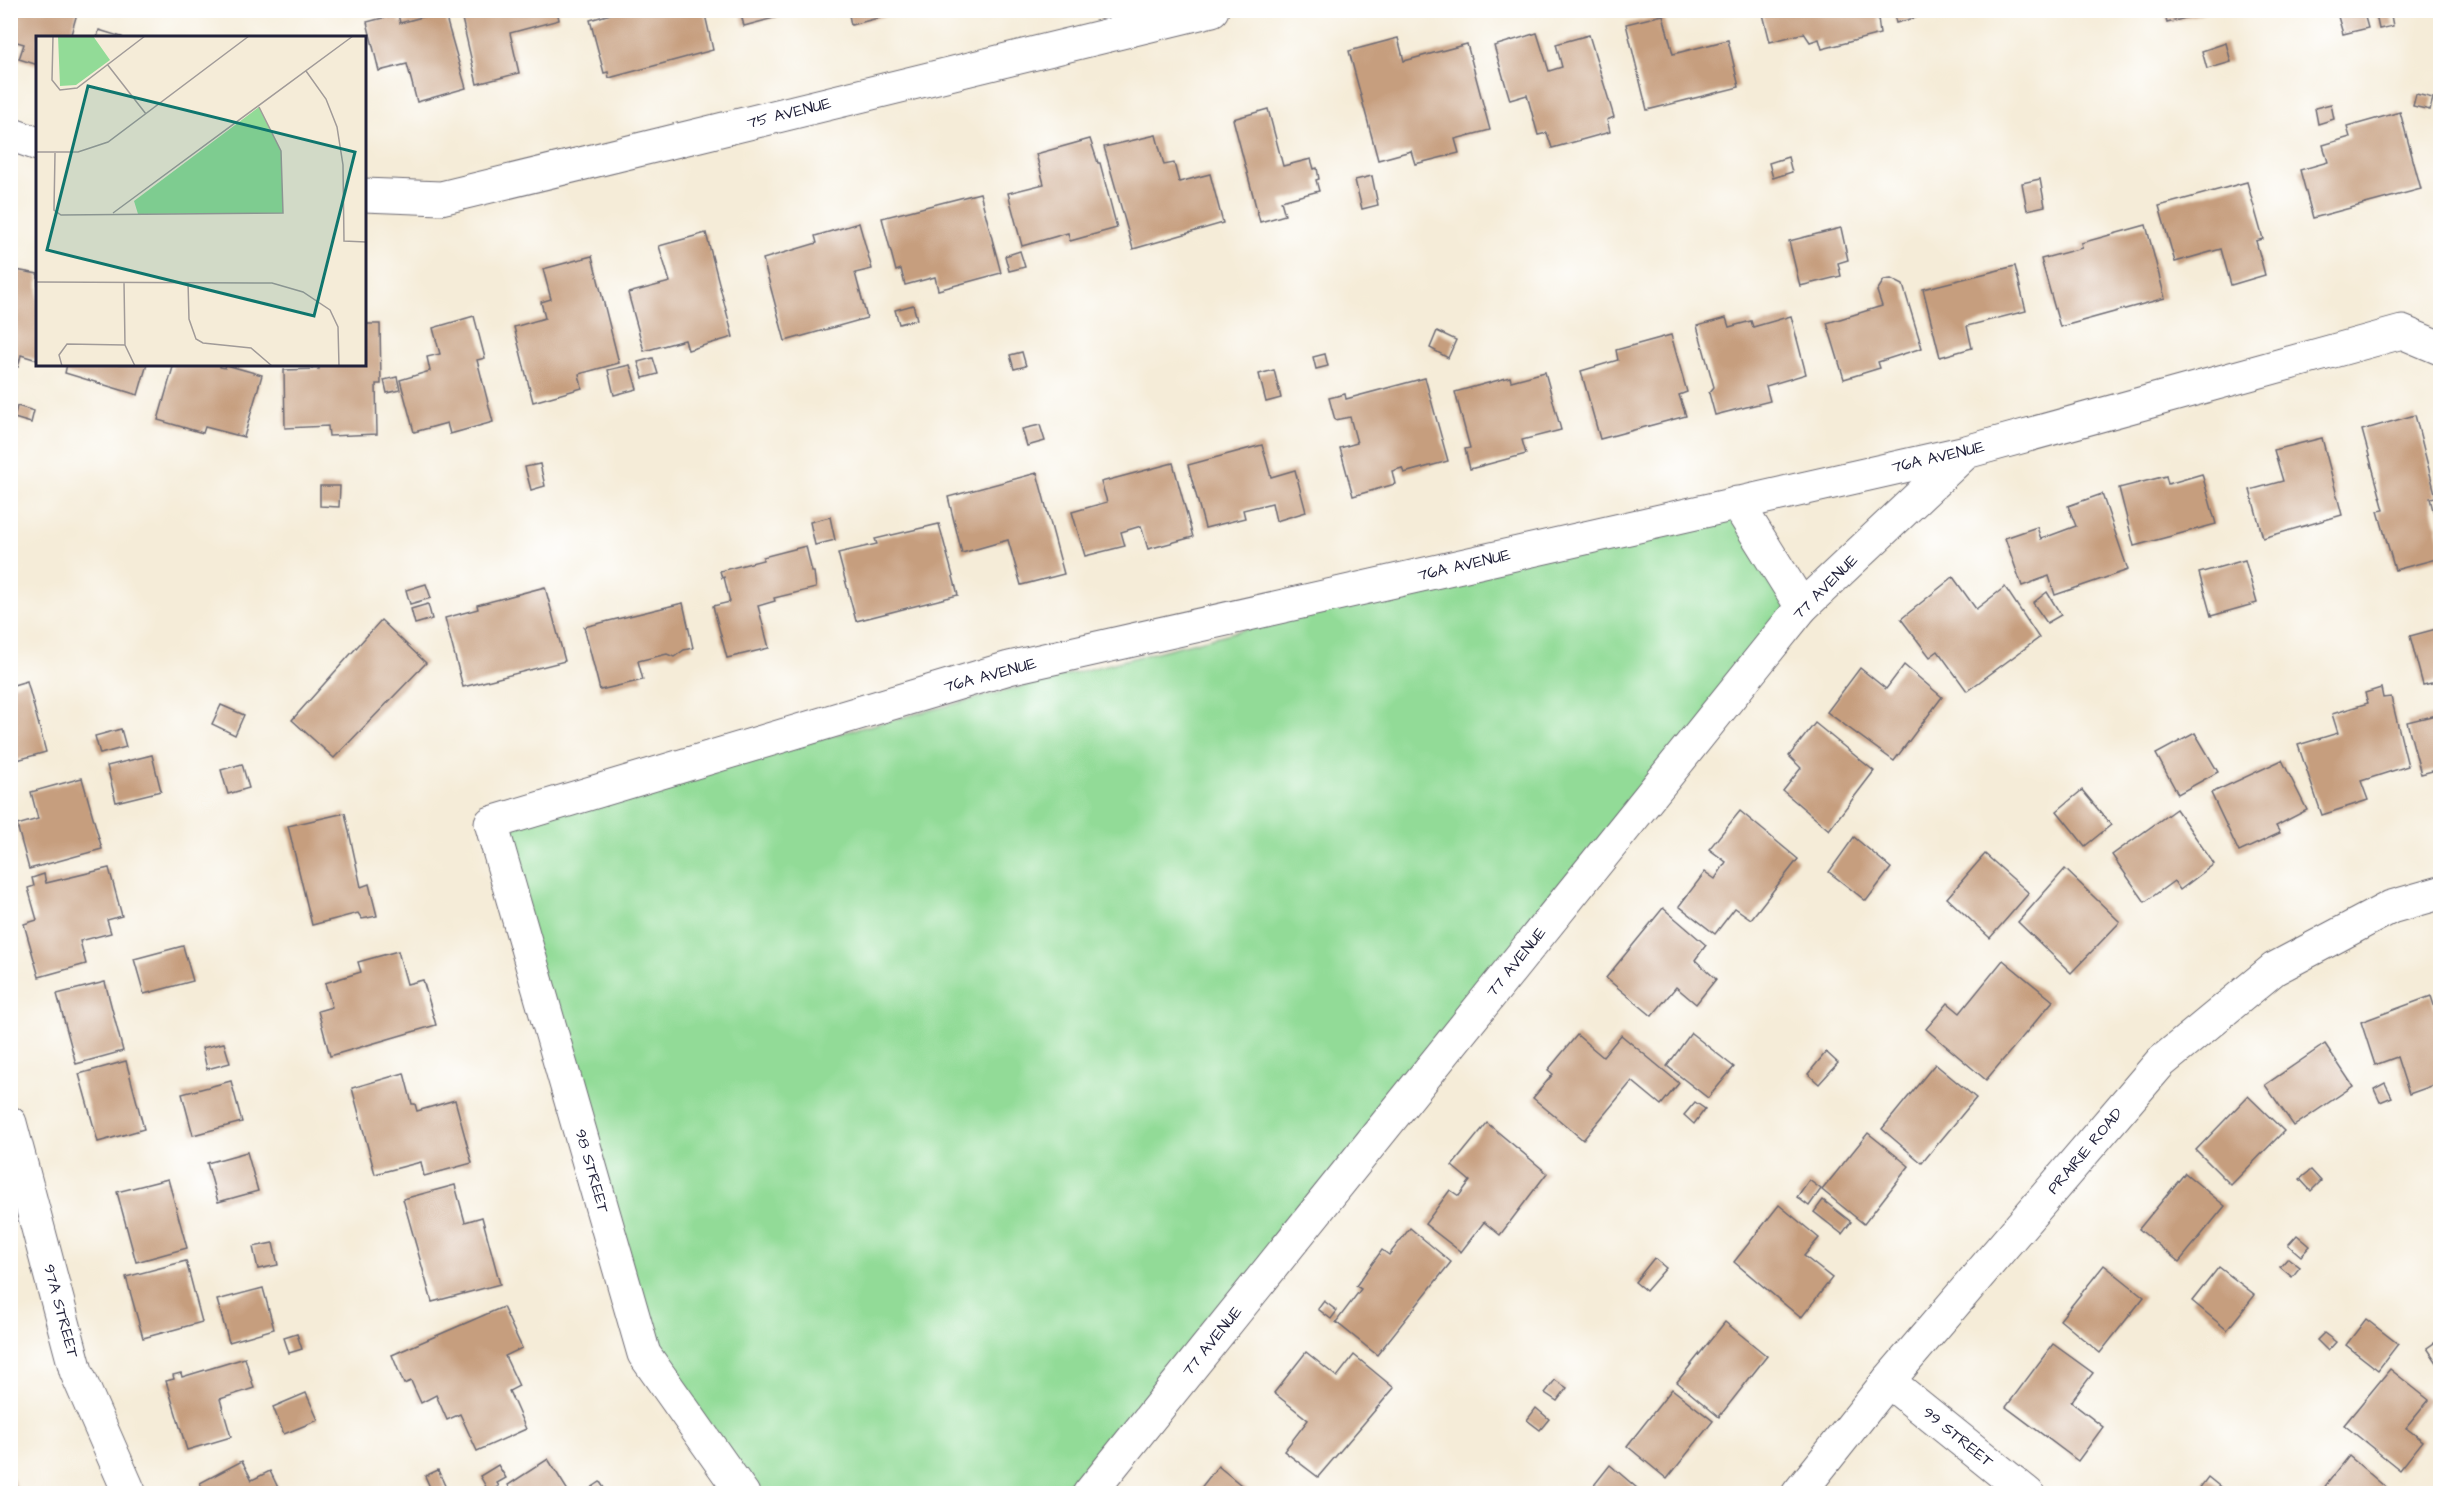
<svg xmlns="http://www.w3.org/2000/svg" width="2451" height="1504" font-family="'Architects Daughter',sans-serif">
  <style>
    .green { fill: #92db97; stroke: #5a7e69; stroke-width: 1.5 }
    .building { fill: #c69e7e }
    .lines { fill: none; stroke-linecap: round; stroke-linejoin: round }
    .minor-casing { stroke: #6c6972; stroke-width: 35 }
    .minor { stroke: #fff; stroke-width: 33 }
    .labels { text-anchor: middle; dominant-baseline: central; stroke-width: 6; stroke-linejoin: round; paint-order: stroke }
    .street-label { font-size: 16px; fill: #22223b; stroke: #fff }
    .inset-road { fill: none; stroke: #a19b99; stroke-width: 1.5 }
    .view { fill: #0f766e; fill-opacity: 0.15; stroke: #0f766e; stroke-width: 3 }
    .inset-edge { fill: none; stroke: #22223b; stroke-width: 3 }
  </style>
  <rect width="100%" height="100%" fill="#fff"/>
  <filter id="ink" filterUnits="userSpaceOnUse"><feTurbulence type="fractalNoise" baseFrequency=".0167" numOctaves="2"/><feDisplacementMap in="SourceGraphic" scale="12" xChannelSelector="R" yChannelSelector="G"/><feConvolveMatrix kernelMatrix="1 2 1 2 8 2 1 2 1" color-interpolation-filters="sRGB"/></filter>
  <filter id="wash" filterUnits="userSpaceOnUse"><feTurbulence type="fractalNoise" baseFrequency=".008" numOctaves="4" result="noise"/><feDisplacementMap in="SourceGraphic" scale="24" xChannelSelector="R" yChannelSelector="G"/><feGaussianBlur stdDeviation="1.35" result="paint"/><feColorMatrix in="noise" values="0 0 0 0 0 0 0 0 0 0 0 0 0 0 0 0 0 1.4 0 .05"/><feComposite in="paint" operator="in"/></filter>
  <g filter="url(#wash)">
    <rect width="100%" height="100%" fill="#f5ecd8"/>
    <!-- green -->
    <polygon class="green" points="1737,503 1802,607 1089,1493 743,1493 644,1354 491,823"/>
    <g id="blocks">
      <!-- building -->
      <g class="building">
        <polygon points="10,10 78,10 70,38 38,38 38,65 19,59 24,44 10,40"/>
        <polygon points="460,10 557,10 559,20 510,33 519,73 477,84"/>
        <polygon points="624,10 704,10 713,50 609,78 608,72 604,73 590,20"/>
        <polygon points="740,10 800,10 800,11 744,26"/>
        <polygon points="848,10 905,10 905,11 851,25"/>
        <polygon points="1762,10 1877,10 1880,34 1822,49 1819,39 1810,42 1804,33 1770,42"/>
        <polygon points="1893,10 1939,10 1940,11 1896,23"/>
        <polygon points="2164,10 2211,10 2211,11 2167,23"/>
        <polygon points="2346,10 2363,10 2368,28 2343,34 2337,13"/>
        <polygon points="2375,10 2390,10 2393,26 2379,29"/>
        <polygon points="444,11 466,88 417,102 407,64 379,71 367,22 398,14 400,23"/>
        <polygon points="1663,15 1673,54 1728,40 1739,87 1647,110 1626,24"/>
        <polygon points="99,30 122,37 121,38 97,38"/>
        <polygon points="1537,33 1549,71 1562,67 1556,44 1589,35 1614,117 1607,120 1610,132 1552,148 1547,133 1538,135 1527,95 1510,100 1494,46"/>
        <polygon points="1398,38 1404,61 1467,44 1490,130 1455,139 1459,153 1415,164 1411,151 1378,160 1349,51"/>
        <polygon points="2226,43 2231,62 2207,69 2202,51"/>
        <polygon points="2416,94 2433,98 2430,110 2413,106"/>
        <polygon points="2331,104 2334,119 2318,124 2315,108"/>
        <polygon points="1268,109 1283,166 1311,159 1314,169 1317,168 1319,179 1316,180 1319,191 1281,201 1285,215 1260,222 1233,119"/>
        <polygon points="2400,112 2421,189 2313,218 2300,170 2328,162 2323,145 2350,137 2347,127"/>
        <polygon points="1156,135 1164,165 1174,163 1179,182 1210,174 1223,223 1133,249 1104,147"/>
        <polygon points="1090,139 1098,163 1100,163 1117,228 1070,241 1068,233 1022,246 1008,193 1044,184 1036,154"/>
        <polygon points="1788,157 1792,172 1773,178 1769,163"/>
        <polygon points="1372,176 1378,205 1362,209 1355,180"/>
        <polygon points="2040,179 2045,206 2027,210 2022,183"/>
        <polygon points="2247,182 2263,239 2256,241 2265,275 2231,285 2221,249 2175,262 2159,206"/>
        <polygon points="980,193 1001,273 938,290 935,277 905,285 901,269 896,271 882,218"/>
        <polygon points="859,223 872,269 855,273 867,318 785,341 763,259 817,243 815,236"/>
        <polygon points="2146,225 2165,298 2060,327 2041,259 2082,248 2081,243"/>
        <polygon points="1841,228 1848,260 1838,263 1841,276 1800,286 1789,241"/>
        <polygon points="706,233 733,337 688,350 685,340 644,351 628,293 670,282 659,246"/>
        <polygon points="1020,251 1025,267 1009,271 1005,256"/>
        <polygon points="592,256 619,363 579,374 582,388 533,402 514,327 545,318 541,302 551,299 543,269"/>
        <polygon points="2015,266 2026,311 1967,326 1972,348 1940,357 1923,289"/>
        <polygon points="10,269 38,274 38,356 37,360 21,355 18,367 10,365"/>
        <polygon points="1891,279 1903,285 1922,348 1878,362 1880,368 1844,379 1827,323 1882,306 1877,291 1884,280"/>
        <polygon points="913,305 917,319 899,324 895,310"/>
        <polygon points="474,316 485,358 477,360 493,422 450,434 447,423 414,432 400,380 430,371 427,357 440,354 433,328"/>
        <polygon points="1791,316 1806,374 1766,386 1770,401 1715,415 1709,393 1714,387 1697,326 1726,318 1729,327 1751,321 1753,327"/>
        <polygon points="364,324 380,324 381,384 376,384 377,434 329,436 328,426 285,428 284,370 319,369 319,364 364,364"/>
        <polygon points="1437,331 1456,340 1448,358 1430,348"/>
        <polygon points="1671,335 1687,392 1679,395 1686,416 1600,439 1581,371 1618,360 1616,350"/>
        <polygon points="1022,352 1026,366 1014,369 1010,355"/>
        <polygon points="1325,354 1328,366 1316,369 1313,357"/>
        <polygon points="653,358 658,374 643,378 638,362"/>
        <polygon points="67,364 147,364 138,395 65,373"/>
        <polygon points="168,364 220,364 220,367 225,368 226,365 262,375 244,437 205,427 203,433 158,420 173,367"/>
        <polygon points="630,365 637,389 614,395 608,370"/>
        <polygon points="1274,370 1281,398 1266,402 1259,374"/>
        <polygon points="1545,372 1561,430 1522,440 1526,454 1470,469 1465,449 1470,448 1455,392 1510,377 1511,381"/>
        <polygon points="397,377 400,390 387,393 384,380"/>
        <polygon points="1425,378 1448,461 1404,473 1402,468 1392,471 1395,484 1353,496 1340,448 1357,443 1350,417 1335,420 1329,398 1345,394 1346,399"/>
        <polygon points="17,406 34,411 31,423 14,418"/>
        <polygon points="2415,415 2436,497 2430,498 2440,539 2440,558 2395,570 2378,511 2384,510 2362,430"/>
        <polygon points="1040,425 1045,441 1027,446 1022,429"/>
        <polygon points="2322,438 2342,515 2263,538 2250,490 2283,481 2274,450"/>
        <polygon points="1262,445 1271,477 1295,470 1306,512 1276,521 1272,503 1243,510 1245,518 1205,528 1188,465"/>
        <polygon points="1173,463 1193,537 1148,549 1141,526 1121,532 1125,546 1085,556 1072,512 1107,502 1101,482"/>
        <polygon points="540,464 545,486 531,490 525,467"/>
        <polygon points="1037,473 1064,574 1021,585 1008,540 962,553 948,497"/>
        <polygon points="2202,474 2216,524 2134,546 2119,488 2166,476 2168,484"/>
        <polygon points="320,486 340,486 339,507 320,506"/>
        <polygon points="2102,494 2128,570 2055,595 2049,576 2022,586 2005,538 2037,527 2041,539 2076,526 2068,506"/>
        <polygon points="830,517 835,540 815,545 810,522"/>
        <polygon points="939,524 958,595 856,621 838,553 877,544 875,539"/>
        <polygon points="806,546 812,572 814,572 816,588 774,598 775,601 758,606 769,648 727,658 713,606 730,602 724,577 722,578 720,571 763,560 763,557"/>
        <polygon points="2245,560 2257,603 2211,616 2199,573"/>
        <polygon points="1953,577 1976,609 2005,587 2039,638 1967,691 1938,651 1930,657 1901,619"/>
        <polygon points="426,584 431,598 410,604 406,590"/>
        <polygon points="545,587 565,661 463,687 445,618 478,609 477,605"/>
        <polygon points="2047,592 2061,615 2047,623 2033,603"/>
        <polygon points="683,603 693,648 684,650 674,657 667,654 638,661 643,680 600,690 584,627"/>
        <polygon points="428,604 432,619 415,624 411,609"/>
        <polygon points="381,620 426,663 334,758 292,720"/>
        <polygon points="2440,628 2440,681 2423,685 2410,636"/>
        <polygon points="1904,665 1942,697 1894,761 1827,712 1860,668 1886,689"/>
        <polygon points="27,681 46,752 10,762 10,686"/>
        <polygon points="2381,688 2383,698 2391,697 2408,766 2361,781 2368,800 2322,815 2298,745 2338,733 2332,714 2368,703 2365,693"/>
        <polygon points="221,705 244,715 235,735 212,724"/>
        <polygon points="2440,714 2440,769 2421,774 2407,722"/>
        <polygon points="1815,723 1874,771 1829,830 1783,791 1801,768 1789,756"/>
        <polygon points="121,729 126,747 100,754 95,736"/>
        <polygon points="2195,733 2218,772 2178,794 2156,754"/>
        <polygon points="152,755 161,791 116,802 107,766"/>
        <polygon points="2282,760 2307,810 2276,826 2280,833 2239,852 2211,793"/>
        <polygon points="242,764 249,788 228,794 221,770"/>
        <polygon points="82,778 102,849 29,869 17,825 38,819 31,792"/>
        <polygon points="2082,790 2111,825 2085,846 2057,811"/>
        <polygon points="2176,809 2214,864 2180,890 2174,881 2145,902 2112,855"/>
        <polygon points="1740,811 1798,859 1751,919 1735,908 1715,934 1679,906 1705,872 1715,879 1726,862 1709,849"/>
        <polygon points="345,813 361,887 369,884 377,916 362,919 358,913 312,925 288,826"/>
        <polygon points="1854,837 1891,868 1866,901 1829,872"/>
        <polygon points="1985,854 2029,893 1990,938 1947,898"/>
        <polygon points="109,868 122,916 107,920 111,933 80,941 86,964 39,977 24,924 37,920 28,888 34,886 32,878 44,874 46,883"/>
        <polygon points="2065,869 2120,922 2071,973 2018,922"/>
        <polygon points="1663,908 1706,945 1695,960 1716,979 1696,1004 1676,987 1652,1016 1606,978"/>
        <polygon points="183,946 193,981 144,994 134,959"/>
        <polygon points="398,951 407,984 423,980 436,1025 330,1056 318,1011 332,1007 325,983 361,972 358,962"/>
        <polygon points="2003,960 2053,1001 1986,1080 1926,1029 1948,1003 1960,1013"/>
        <polygon points="105,982 123,1051 76,1064 57,994"/>
        <polygon points="2431,996 2440,1024 2440,1083 2409,1094 2397,1057 2375,1065 2361,1022"/>
        <polygon points="1691,1033 1734,1067 1708,1098 1667,1066"/>
        <polygon points="1577,1035 1603,1057 1621,1035 1679,1083 1661,1105 1632,1081 1583,1140 1533,1098 1553,1074 1548,1070"/>
        <polygon points="224,1043 230,1063 207,1069 202,1048"/>
        <polygon points="2325,1044 2353,1086 2294,1126 2265,1085"/>
        <polygon points="1826,1052 1838,1063 1819,1084 1808,1074"/>
        <polygon points="126,1061 144,1129 98,1142 79,1074"/>
        <polygon points="1935,1064 1976,1098 1922,1163 1882,1129"/>
        <polygon points="404,1073 412,1104 415,1104 417,1111 455,1100 472,1163 424,1176 421,1162 375,1174 352,1088"/>
        <polygon points="231,1081 242,1122 193,1135 182,1094"/>
        <polygon points="2385,1083 2392,1097 2380,1102 2374,1089"/>
        <polygon points="2248,1096 2284,1131 2231,1185 2196,1150"/>
        <polygon points="1695,1102 1705,1109 1694,1124 1684,1115"/>
        <polygon points="1487,1123 1547,1173 1500,1235 1484,1222 1461,1252 1425,1224 1450,1190 1459,1196 1470,1181 1452,1166"/>
        <polygon points="1868,1133 1909,1166 1864,1224 1822,1190"/>
        <polygon points="247,1152 258,1191 218,1202 207,1163"/>
        <polygon points="2311,1170 2321,1181 2311,1191 2300,1179"/>
        <polygon points="2185,1173 2225,1206 2179,1262 2139,1229"/>
        <polygon points="168,1179 187,1248 136,1262 117,1192"/>
        <polygon points="1809,1180 1821,1189 1809,1206 1797,1197"/>
        <polygon points="455,1185 465,1222 482,1217 500,1284 432,1302 403,1199"/>
        <polygon points="1823,1200 1851,1222 1842,1234 1814,1212"/>
        <polygon points="1779,1205 1819,1238 1804,1256 1832,1278 1801,1318 1734,1262"/>
        <polygon points="1410,1228 1451,1262 1377,1355 1336,1322 1361,1289 1356,1286 1382,1250 1389,1255"/>
        <polygon points="2297,1235 2310,1246 2301,1256 2288,1245"/>
        <polygon points="273,1243 278,1265 258,1269 253,1247"/>
        <polygon points="1654,1258 1666,1268 1646,1291 1635,1282"/>
        <polygon points="2288,1258 2300,1267 2292,1277 2280,1267"/>
        <polygon points="186,1261 202,1322 143,1338 126,1277"/>
        <polygon points="2104,1265 2144,1297 2100,1353 2060,1320"/>
        <polygon points="2219,1267 2255,1295 2227,1330 2192,1301"/>
        <polygon points="263,1288 274,1329 229,1342 217,1300"/>
        <polygon points="1324,1301 1337,1311 1331,1319 1318,1309"/>
        <polygon points="503,1307 522,1348 505,1356 519,1386 509,1391 526,1429 477,1451 460,1414 447,1420 436,1395 421,1403 411,1381 404,1384 392,1355"/>
        <polygon points="2366,1319 2398,1344 2378,1370 2346,1345"/>
        <polygon points="1725,1322 1767,1356 1719,1417 1677,1382"/>
        <polygon points="2324,1333 2336,1342 2328,1351 2317,1340"/>
        <polygon points="297,1334 302,1349 289,1353 284,1338"/>
        <polygon points="2440,1339 2440,1367 2427,1348"/>
        <polygon points="2053,1344 2093,1373 2071,1402 2103,1427 2078,1461 2006,1407"/>
        <polygon points="1306,1352 1337,1377 1354,1355 1394,1388 1318,1477 1284,1451 1308,1420 1274,1393"/>
        <polygon points="245,1358 254,1388 220,1399 231,1437 187,1450 166,1381 174,1379 173,1375 181,1373 182,1377"/>
        <polygon points="2390,1369 2429,1400 2406,1428 2423,1441 2400,1470 2344,1425"/>
        <polygon points="1555,1380 1567,1388 1557,1401 1545,1393"/>
        <polygon points="1672,1389 1713,1421 1667,1479 1627,1446"/>
        <polygon points="306,1393 318,1420 284,1434 273,1407"/>
        <polygon points="1536,1408 1549,1419 1540,1430 1527,1420"/>
        <polygon points="2349,1456 2391,1492 2390,1494 2319,1494"/>
        <polygon points="548,1459 570,1494 513,1494 508,1485"/>
        <polygon points="242,1461 252,1480 270,1471 281,1494 205,1494 200,1483"/>
        <polygon points="498,1465 506,1478 497,1483 499,1486 489,1492 480,1476"/>
        <polygon points="1610,1465 1644,1494 1587,1494"/>
        <polygon points="1218,1466 1252,1494 1196,1494"/>
        <polygon points="438,1470 446,1488 433,1494 425,1476"/>
        <polygon points="10,1473 20,1494 10,1494"/>
        <polygon points="2208,1477 2229,1494 2195,1494"/>
        <polygon points="600,1482 608,1494 582,1494"/>
      </g>
    </g>
  </g>
  <g filter="url(#ink)">
    <use href="#blocks" fill-opacity="0" stroke="#6c6972" stroke-width="1.5"/>
    <g class="lines">
      <!-- minor casing -->
      <g class="minor-casing">
        <g id="minor">
          <polyline points="10,134 38,144"/>
          <polyline points="364,195 441,198 1212,10"/>
          <polyline points="1737,503 1802,607"/>
          <polyline points="10,1123 76,1371 130,1494"/>
          <polyline points="1888,1381 2028,1494"/>
          <polyline points="743,1494 644,1354 491,823 1009,668 1966,452 2402,332 2440,348"/>
          <polyline points="1089,1494 1802,607 1965,453"/>
          <polyline points="1798,1494 1888,1381 2160,1063 2274,969 2391,907 2440,893"/>
        </g>
      </g>
      <!-- minor -->
      <use href="#minor" class="minor"/>
    </g>
  </g>
  <g class="labels">
    <!-- street labels -->
    <g class="street-label">
      <text transform="translate(789 113) rotate(-14)">75 AVENUE</text>
      <text transform="translate(1938 457) rotate(-13)">76A AVENUE</text>
      <text transform="translate(1464 565) rotate(-13)">76A AVENUE</text>
      <text transform="translate(1825 587) rotate(-45)">77 AVENUE</text>
      <text transform="translate(990 675) rotate(-15)">76A AVENUE</text>
      <text transform="translate(1516 962) rotate(-51)">77 AVENUE</text>
      <text transform="translate(2085 1151) rotate(-50)">PRAIRIE ROAD</text>
      <text transform="translate(592 1171) rotate(74)">98 STREET</text>
      <text transform="translate(61 1311) rotate(75)">97A STREET</text>
      <text transform="translate(1212 1341) rotate(-51)">77 AVENUE</text>
      <text transform="translate(1958 1437) rotate(39)">99 STREET</text>
    </g>
  </g>
  <!-- overview -->
  <g transform="translate(36 36)">
    <rect width="330" height="330" fill="#f5ecd8"/>
    <path d="M22 0H57L74 24 40 49 24 50ZM223 71 245 115 247 177 102 178 98 165Z" fill="#92db97"/>
    <path class="inset-road" d="M17 0 16 44 24 54 41 52 109 0M71 28 110 78M270 35 290 63 301 91 307 129 308 205 330 206M0 116H42L72 106 213 0M19 117 18 174 25 179 247 177 245 115 223 71M77 177 317 0M0 246 236 247 267 256 294 274 302 291 303 330M88 246 89 309 99 330M152 246 153 283 160 303 167 307 215 312 236 330M26 330 23 319 31 308 89 309"/>
    <path class="view" d="M52 50 319 116 278 280 11 214Z"/>
    <rect width="330" height="330" class="inset-edge"/>
  </g>
  <!-- margin -->
  <rect width="2451" height="1504" fill="none" stroke="#fff" stroke-width="36"/>
</svg>
